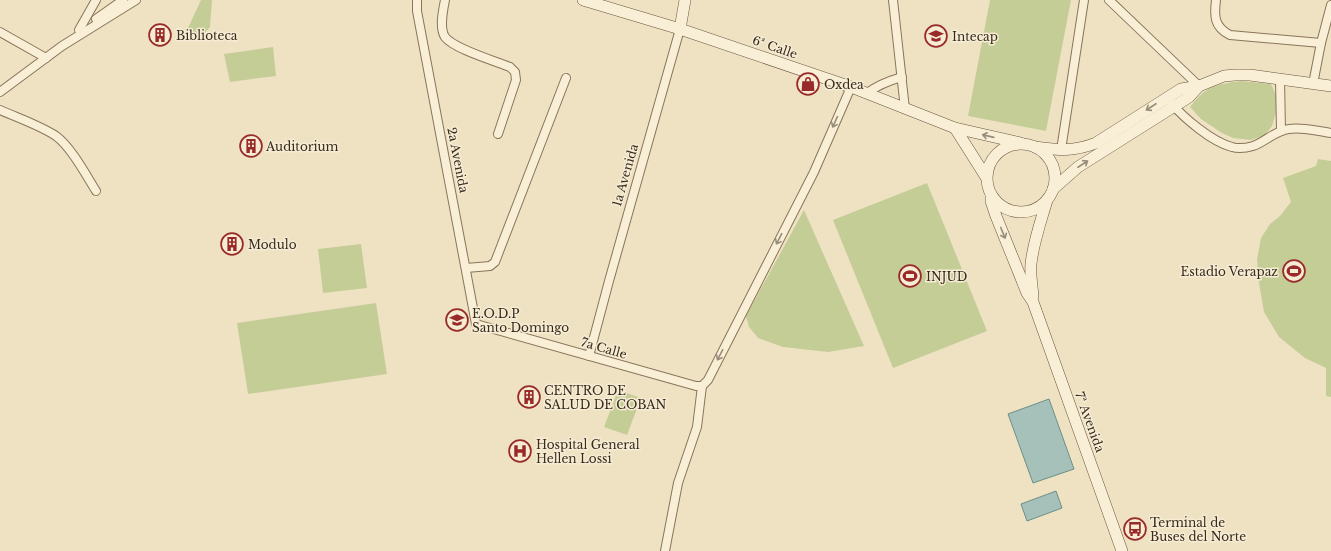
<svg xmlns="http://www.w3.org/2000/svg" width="1331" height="551" font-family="'Libre Baskerville',serif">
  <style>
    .green { fill: #c5cd97 }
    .water { fill: #a5c1b9; stroke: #6c8f87 }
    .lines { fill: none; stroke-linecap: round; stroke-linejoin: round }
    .street-casing { stroke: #89745a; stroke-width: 10 }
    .secondary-casing { stroke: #6a553d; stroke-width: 12 }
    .street { stroke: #f9efd6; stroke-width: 8 }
    .secondary { stroke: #f9efd6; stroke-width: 11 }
    .oneway { stroke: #988d7a }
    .labels { text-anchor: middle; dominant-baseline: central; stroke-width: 3; stroke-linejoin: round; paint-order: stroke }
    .poi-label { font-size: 12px; fill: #382b1e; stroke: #f6ecd3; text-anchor: start }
    .street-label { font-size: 12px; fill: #382b1e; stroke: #f6ecd3 }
  </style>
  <rect width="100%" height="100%" fill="#eee2c3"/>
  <!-- green -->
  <g class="green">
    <polygon points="201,0 212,0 210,27 205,33 189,33 188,28"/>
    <polygon points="990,0 1071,0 1046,131 968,116"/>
    <polygon points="273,47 276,76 230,82 224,54"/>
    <path d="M1241 81 1271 84 1276 95 1277 109 1272 126 1265 135 1251 140 1233 138 1222 133 1201 119 1190 107C1207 85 1215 85 1241 81Z"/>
    <polygon points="1318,159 1331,161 1331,160 1331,397 1326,396 1326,368 1305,358 1279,337 1264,312 1259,283 1257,259 1261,238 1270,224 1280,216 1291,202 1283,178 1316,166"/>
    <polygon points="927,183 987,331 893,368 833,220"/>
    <polygon points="804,210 864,346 828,352 783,347 758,338 749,327 746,316"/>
    <polygon points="361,244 367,288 323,293 318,249"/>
    <polygon points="376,303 387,374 248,394 237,323"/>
    <polygon points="618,390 641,398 627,435 604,427"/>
  </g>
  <!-- water -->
  <g class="water">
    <polygon points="1049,399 1074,469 1033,483 1008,414"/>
    <polygon points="1056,491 1062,508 1027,521 1021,504"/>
  </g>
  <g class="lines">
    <!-- street casing -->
    <g class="street-casing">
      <g id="street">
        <polyline points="417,0 417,11 476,324 696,386 702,386"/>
        <path d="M445 0C443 10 439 28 445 37 454 49 495 61 510 67L515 72 516 80 498 134"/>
        <polyline points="893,0 905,109"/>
        <polyline points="1109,0 1199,86"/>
        <path d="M1216 0C1214 16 1214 27 1230 35L1321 43"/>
        <polyline points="96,19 123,0"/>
        <polyline points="79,30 96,0"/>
        <polyline points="0,32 46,58"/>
        <polyline points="1280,79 1281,131"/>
        <polyline points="1313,84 1321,43 1331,5"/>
        <polyline points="0,92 62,46 136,0"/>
        <path d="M867 93C878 85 888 81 902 77"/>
        <path d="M1171 103C1184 118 1212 142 1232 147 1239 149 1246 148 1253 146 1265 142 1276 130 1289 129 1302 127 1318 131 1331 133"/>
        <path d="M0 110C18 118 39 125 56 136 71 147 86 175 96 191"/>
        <polyline points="1061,150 1084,0"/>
        <polyline points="466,268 490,266 495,262 566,78"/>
        <polyline points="589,356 609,281 680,29"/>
        <polyline points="665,551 678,483 697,427 702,386 708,380 814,172 851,87"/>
      </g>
    </g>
    <!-- secondary casing -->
    <g class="secondary-casing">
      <g id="secondary">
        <polyline points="583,0 680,29 851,87 955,128 1021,143"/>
        <polyline points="680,29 685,0"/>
        <polyline points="955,128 986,177"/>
        <circle cx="1021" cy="178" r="34"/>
        <path d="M1035 147C1059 150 1073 152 1096 143L1181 89 1199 86 1224 76 1235 75H1250L1331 86"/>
        <polyline points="1053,189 1078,167 1189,97 1199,86"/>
        <polyline points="991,196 991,201 996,216 1027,293 1033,302 1122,551"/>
        <path d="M1033 296C1032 285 1030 275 1031 264 1033 243 1041 221 1047 200"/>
      </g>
    </g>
    <!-- street -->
    <use href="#street" class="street"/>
    <!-- secondary -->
    <use href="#secondary" class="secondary"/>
  </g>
  <!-- one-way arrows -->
  <defs><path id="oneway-shaft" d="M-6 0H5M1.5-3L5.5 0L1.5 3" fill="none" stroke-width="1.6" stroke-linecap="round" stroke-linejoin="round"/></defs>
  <g class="oneway">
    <use href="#oneway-shaft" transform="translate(1151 107) rotate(147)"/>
    <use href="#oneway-shaft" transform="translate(835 122) rotate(114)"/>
    <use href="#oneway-shaft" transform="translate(988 136) rotate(-167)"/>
    <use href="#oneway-shaft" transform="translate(1083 164) rotate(-33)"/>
    <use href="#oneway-shaft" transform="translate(1003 233) rotate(68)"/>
    <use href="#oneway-shaft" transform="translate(779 239) rotate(117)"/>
    <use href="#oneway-shaft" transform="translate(720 355) rotate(117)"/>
  </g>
  <!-- icons -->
  <defs>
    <g id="building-ring" transform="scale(1.15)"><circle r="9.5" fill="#f6ecd3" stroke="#982b29" stroke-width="1.5"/><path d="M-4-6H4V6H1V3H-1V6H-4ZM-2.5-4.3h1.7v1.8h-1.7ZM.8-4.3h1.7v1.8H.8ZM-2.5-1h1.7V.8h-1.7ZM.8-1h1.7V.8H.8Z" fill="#982b29"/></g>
    <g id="university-ring" transform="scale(1.15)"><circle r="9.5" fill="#f6ecd3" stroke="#982b29" stroke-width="1.5"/><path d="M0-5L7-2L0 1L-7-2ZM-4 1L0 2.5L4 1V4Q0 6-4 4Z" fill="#982b29"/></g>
    <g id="shop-ring" transform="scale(1.15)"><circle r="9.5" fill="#f6ecd3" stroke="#982b29" stroke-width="1.5"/><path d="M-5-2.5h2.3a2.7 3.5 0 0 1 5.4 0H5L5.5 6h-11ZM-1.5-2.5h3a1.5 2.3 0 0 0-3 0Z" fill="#982b29"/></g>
    <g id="stadium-ring" transform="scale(1.15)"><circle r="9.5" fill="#f6ecd3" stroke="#982b29" stroke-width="1.5"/><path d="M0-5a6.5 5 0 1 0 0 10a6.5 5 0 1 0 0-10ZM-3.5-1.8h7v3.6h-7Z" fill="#982b29"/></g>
    <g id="school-ring" transform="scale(1.15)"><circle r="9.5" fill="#f6ecd3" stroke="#982b29" stroke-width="1.5"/><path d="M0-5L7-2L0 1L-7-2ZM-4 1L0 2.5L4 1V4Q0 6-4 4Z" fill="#982b29"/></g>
    <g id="hospital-ring" transform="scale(1.15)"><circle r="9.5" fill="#f6ecd3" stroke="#982b29" stroke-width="1.5"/><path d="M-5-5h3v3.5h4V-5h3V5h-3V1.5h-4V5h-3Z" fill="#982b29"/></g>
    <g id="bus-ring" transform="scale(1.15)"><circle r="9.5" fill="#f6ecd3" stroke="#982b29" stroke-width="1.5"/><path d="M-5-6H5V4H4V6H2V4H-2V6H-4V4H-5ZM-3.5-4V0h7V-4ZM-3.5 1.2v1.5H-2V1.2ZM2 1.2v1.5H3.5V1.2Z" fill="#982b29"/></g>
  </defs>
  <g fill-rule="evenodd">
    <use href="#building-ring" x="160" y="35"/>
    <use href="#university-ring" x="936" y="36"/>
    <use href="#shop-ring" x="808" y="84"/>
    <use href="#building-ring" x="251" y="146"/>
    <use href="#building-ring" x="232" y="244"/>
    <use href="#stadium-ring" x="1294" y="271"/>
    <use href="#stadium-ring" x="910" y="276"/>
    <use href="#school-ring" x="457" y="320"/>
    <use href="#building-ring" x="529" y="397"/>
    <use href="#hospital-ring" x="520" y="451"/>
    <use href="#bus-ring" x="1135" y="529"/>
  </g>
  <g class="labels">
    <!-- poi labels -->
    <g class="poi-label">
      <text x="176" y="35">Biblioteca</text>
      <text x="952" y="36">Intecap</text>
      <text x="824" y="84">Oxdea</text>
      <text x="266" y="146">Auditorium</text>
      <text x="248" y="244">Modulo</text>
      <text x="1278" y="271" text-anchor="end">Estadio Verapaz</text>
      <text x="926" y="276">INJUD</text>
      <text x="472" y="313">E.O.D.P<tspan x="472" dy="14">Santo Domingo</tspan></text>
      <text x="544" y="390">CENTRO DE<tspan x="544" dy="14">SALUD DE COBAN</tspan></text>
      <text x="536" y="444">Hospital General<tspan x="536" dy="14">Hellen Lossi</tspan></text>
      <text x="1150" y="522">Terminal de<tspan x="1150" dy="14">Buses del Norte</tspan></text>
    </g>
    <!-- street labels -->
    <g class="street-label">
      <text transform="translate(775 47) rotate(19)">6ª Calle</text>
      <text transform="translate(458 160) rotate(79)">2a Avenida</text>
      <text transform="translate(625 175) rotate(-74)">1a Avenida</text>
      <text transform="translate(604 348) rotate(16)">7a Calle</text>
      <text transform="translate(1090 422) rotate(70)">7ª Avenida</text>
    </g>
  </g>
</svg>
